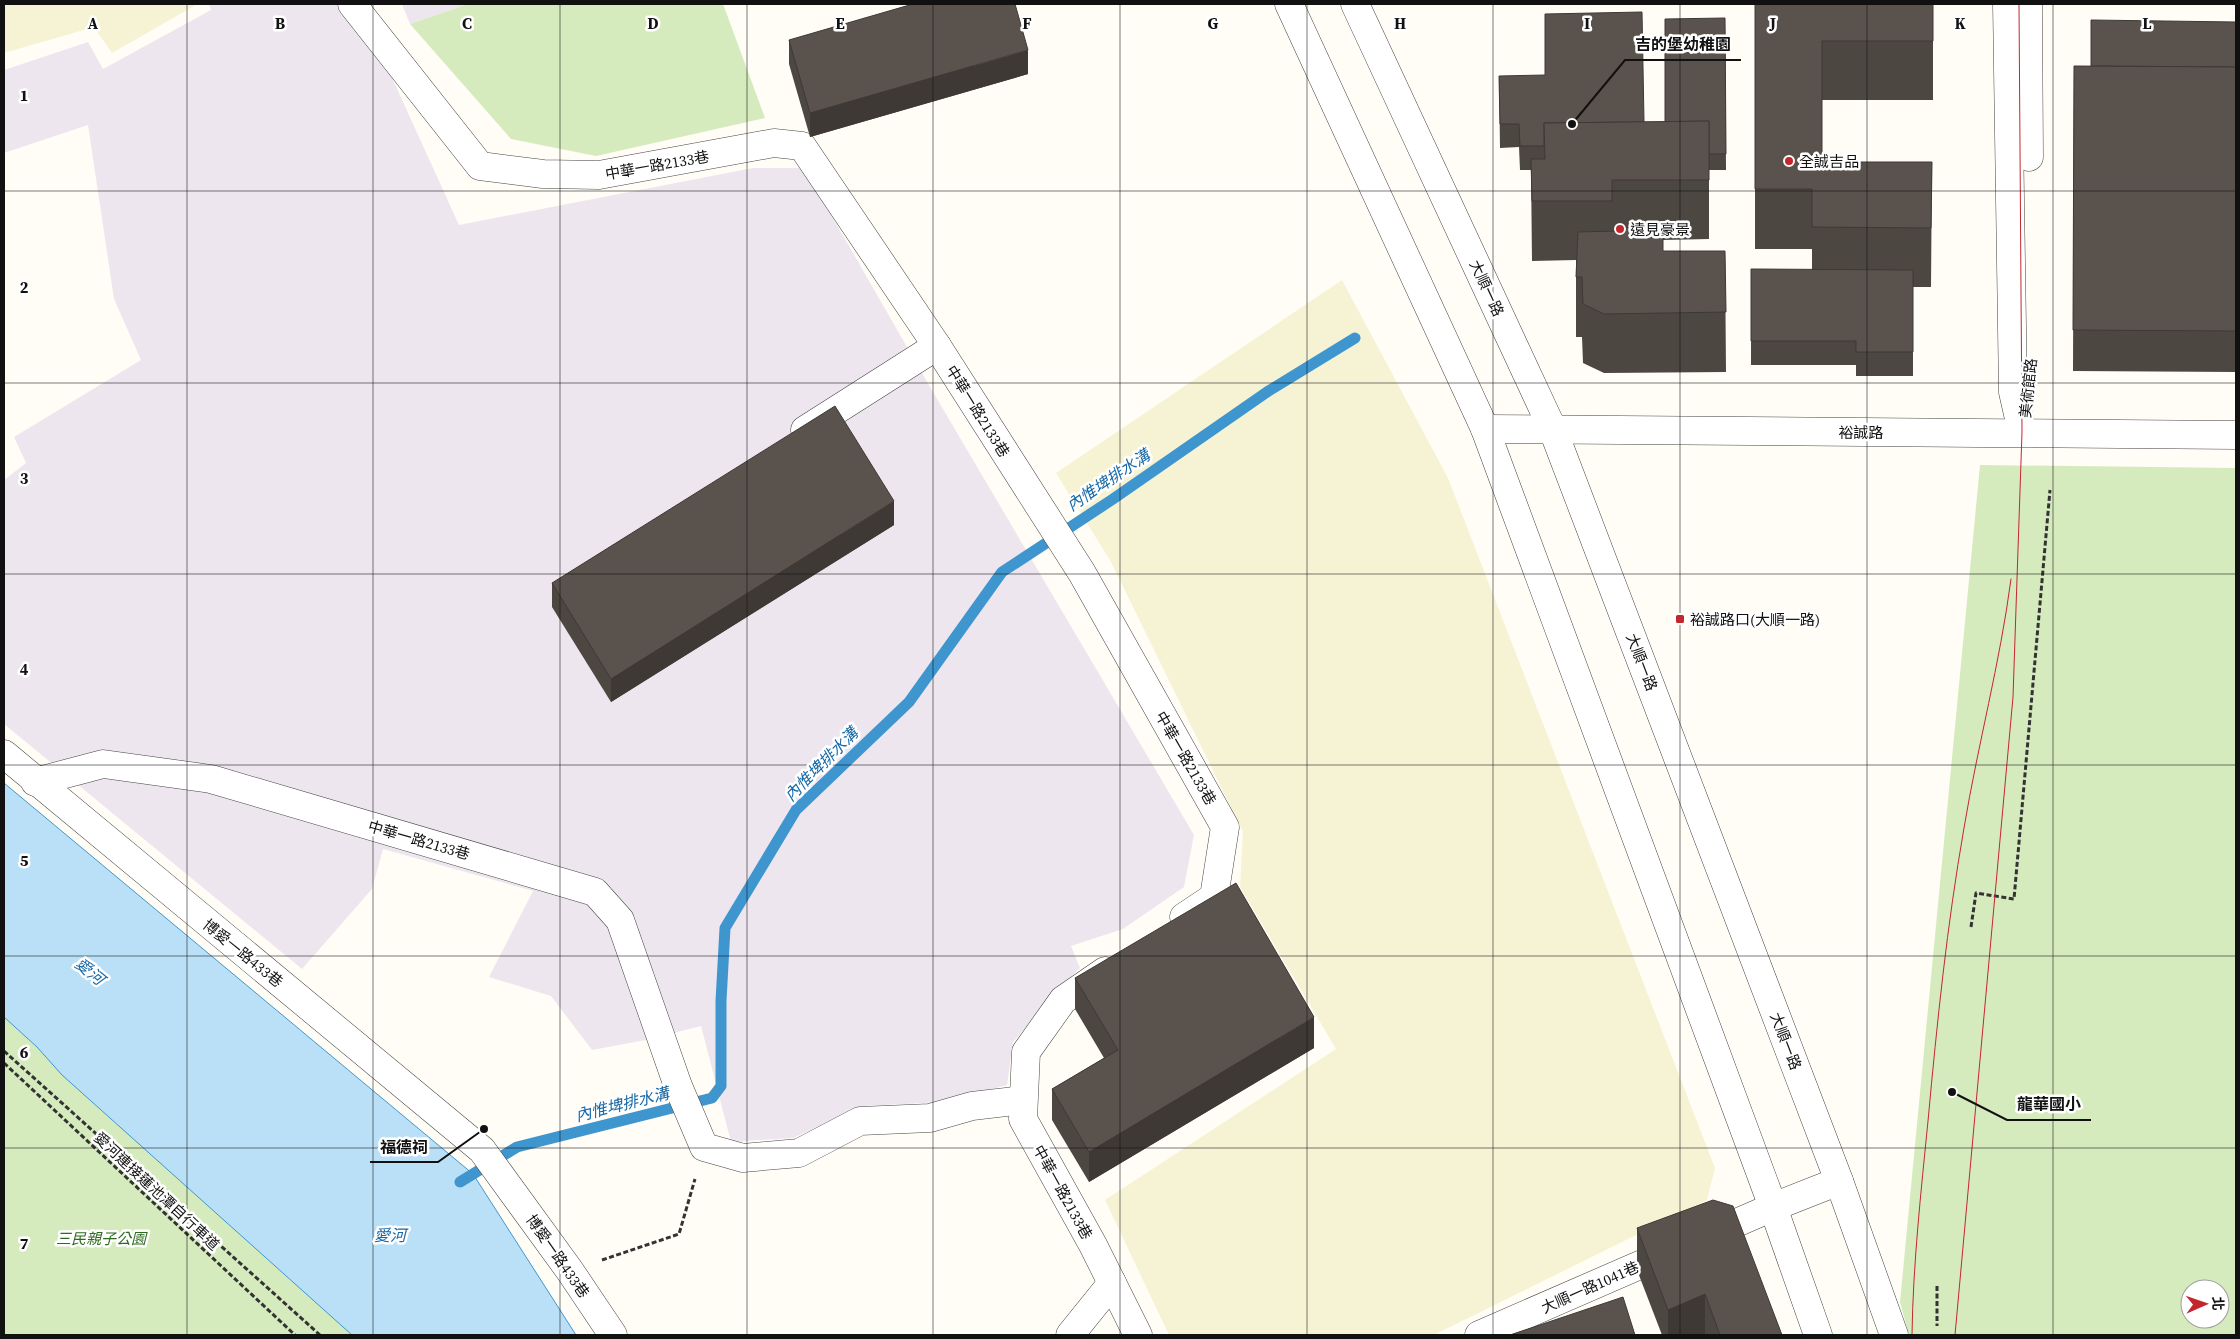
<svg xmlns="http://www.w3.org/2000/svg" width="2240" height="1339" font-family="'Source Serif 4','Noto Sans TC',serif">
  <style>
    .industrial { fill: #eee6ef }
    .farmland { fill: #f6f3d4 }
    .green { fill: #d5ebbd; fill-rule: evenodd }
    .water { fill: #b9e0f7; stroke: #3f96cf }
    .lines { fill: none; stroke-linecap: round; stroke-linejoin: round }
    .stream { stroke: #3f96cf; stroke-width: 11 }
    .minor-casing { stroke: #444; stroke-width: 29 }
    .path { stroke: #333; stroke-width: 3; stroke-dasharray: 5 2.5; stroke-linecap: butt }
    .minor { stroke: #fff; stroke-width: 28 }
    .tram { stroke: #c4262e; stroke-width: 1 }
    .wall { fill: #4d4742 }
    .shaded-wall { fill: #3f3936 }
    .building { fill: #5a524d; stroke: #3f3936 }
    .grid { fill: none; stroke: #111; stroke-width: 1; stroke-opacity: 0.55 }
    .poi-dot { fill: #c4262e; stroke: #fff; stroke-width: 2 }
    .labels { text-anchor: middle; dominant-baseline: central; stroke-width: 5; stroke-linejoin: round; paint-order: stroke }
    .poi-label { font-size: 15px; fill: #111; stroke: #fff; text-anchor: start }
    .street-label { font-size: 15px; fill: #111; stroke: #fff }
    .park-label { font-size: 15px; font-style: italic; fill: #2f6b1f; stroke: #fff }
    .water-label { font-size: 16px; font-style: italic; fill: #1768a6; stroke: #fff }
    .grid-label { font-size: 16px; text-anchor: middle; font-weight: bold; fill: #111; stroke: #fff; stroke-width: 5; stroke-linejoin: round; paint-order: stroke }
    .leader { fill: none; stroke: #111; stroke-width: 2 }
    .callout-dot { fill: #111; stroke: #fff; stroke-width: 2 }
    .callout-label { font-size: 16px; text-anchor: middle; font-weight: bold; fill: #111; stroke: #fff; stroke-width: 5; stroke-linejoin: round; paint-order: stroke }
  </style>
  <rect width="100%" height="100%" fill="#fffdf5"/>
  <!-- industrial -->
  <g class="industrial">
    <polygon points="209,4 340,4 379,49 459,225 753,168 804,168 933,392 1194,835 1184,887 1123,929 1071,946 1080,968 1060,987 1013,1042 1007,1085 943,1102 863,1106 793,1138 731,1142 701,1026 646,1040 592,1050 551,996 489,977 533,891 383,849 372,889 302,969 4,724 4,480 26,463 14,437 141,360 114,299 88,125 4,153 4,70 88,42 103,69 211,10"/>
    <polygon points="402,4 468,4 410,24"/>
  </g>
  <!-- farmland -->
  <g class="farmland">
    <polygon points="4,4 193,4 194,6 112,53 94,27 4,53"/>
    <polygon points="1342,280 1448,478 1715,1168 1707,1200 1434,1335 1169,1335 1105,1200 1336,1049 1240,887 1243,832 1111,562 1056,473"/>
  </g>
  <!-- green -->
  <g class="green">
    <polygon points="468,4 723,4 765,118 596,156 511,139 410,24"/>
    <path d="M1980 465 2236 468V1335H1909L1900 1302ZM2190 1289H2220V1319H2190Z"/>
    <polygon points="4,1017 37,1047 353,1335 4,1335"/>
  </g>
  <!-- water -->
  <polygon class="water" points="4,783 473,1174 576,1335 352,1335 62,1075 37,1047 4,1017"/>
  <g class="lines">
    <!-- stream -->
    <polyline class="stream" points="460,1182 517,1147 712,1098 721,1086 721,1001 725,928 796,810 909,702 1002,572 1113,499 1267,392 1355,338"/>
    <!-- minor casing -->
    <g class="minor-casing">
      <g id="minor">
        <polyline points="352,4 480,166 543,174 599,175 774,143 802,146 937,346 1082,573 1225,827 1214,897 1184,917"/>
        <polyline points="1289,4 1485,429 1773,1207 1818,1335"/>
        <polyline points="1355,4 1553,430 1839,1181 1894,1335"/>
        <polyline points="2007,4 2013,392 2022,432"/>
        <polyline points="2028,4 2029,157"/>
        <polyline points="1485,429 2236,435"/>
        <polyline points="805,430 937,346"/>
        <polyline points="4,754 482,1150 570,1271 613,1335"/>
        <polyline points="35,782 103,764 211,779 595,892 620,920 678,1086 704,1147 743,1158 799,1153 860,1121 930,1118 972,1106 1023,1100"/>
        <polyline points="1105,971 1063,1000 1026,1052 1023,1119 1093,1245 1138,1335"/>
        <polyline points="1070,1335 1112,1283"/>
        <polyline points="1479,1335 1773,1207 1839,1181"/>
      </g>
    </g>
    <!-- path -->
    <g class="path">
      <polyline points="1971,927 1976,893 2014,899 2050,490"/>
      <polyline points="4,1051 320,1335"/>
      <polyline points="4,1063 295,1335"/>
      <polyline points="602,1260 679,1234 695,1179"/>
      <polyline points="1937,1286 1937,1326"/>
    </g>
    <!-- minor -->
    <use href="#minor" class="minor"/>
    <!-- tram -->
    <g class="tram">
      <path d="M1912 1335C1913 1264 1921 1192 1928 1121 1937 1023 1947 925 1964 828 1978 744 2000 663 2011 579"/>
      <polyline points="1955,1335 2013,697 2022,432 2019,4"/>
    </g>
  </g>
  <!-- wall -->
  <g class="wall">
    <polygon points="1755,4 1933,4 1933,100 1822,100 1822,162 1932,162 1931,287 1913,287 1913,376 1856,376 1856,365 1751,365 1751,269 1812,270 1812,249 1755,249"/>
    <polygon points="1725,18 1726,170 1709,170 1709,239 1663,240 1663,251 1725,251 1726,372 1604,373 1583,363 1582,337 1576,337 1576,260 1532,261 1531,170 1520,170 1519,147 1500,148 1499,76 1644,122 1665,122"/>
    <polygon points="2236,22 2236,372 2073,371 2074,66 2091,66"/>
    <polygon points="789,40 1028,74 810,137 789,64"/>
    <polygon points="894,525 611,702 552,607 552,583"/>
    <polygon points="1075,978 1314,1048 1089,1182 1052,1120 1052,1089 1104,1058 1075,1009"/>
    <polygon points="1637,1228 1782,1335 1662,1335 1637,1270"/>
  </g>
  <!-- shaded-wall -->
  <g class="shaded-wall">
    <polygon points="1028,50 1028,74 810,137 810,113"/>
    <polygon points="894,501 894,525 611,702 611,679"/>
    <polygon points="1314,1017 1314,1048 1089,1182 1089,1152"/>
    <polygon points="1705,1294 1705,1335 1668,1335 1668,1310"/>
  </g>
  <!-- building -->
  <g class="building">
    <polygon points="913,4 1015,4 1028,50 810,113 789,40"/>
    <polygon points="1755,4 1933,4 1933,41 1822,41 1822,162 1932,162 1931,228 1812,227 1812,189 1755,189"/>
    <polygon points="1642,12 1644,122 1544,123 1544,146 1520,146 1519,124 1500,124 1499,76 1545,75 1545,14"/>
    <polygon points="1725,18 1726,154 1709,154 1709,121 1665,122 1665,19"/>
    <polygon points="2091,20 2236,22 2236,67 2091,66"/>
    <polygon points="2074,66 2236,67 2236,331 2073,330"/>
    <polygon points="1709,121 1709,180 1612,180 1612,201 1532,201 1531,159 1545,159 1544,123"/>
    <polygon points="1618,227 1663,228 1663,251 1725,251 1726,312 1604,314 1583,304 1582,277 1576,277 1578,232 1618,231"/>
    <polygon points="1751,269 1913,270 1913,352 1856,352 1856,341 1751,341"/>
    <polygon points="835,406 894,501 611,679 552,583"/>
    <polygon points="1236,883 1314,1017 1089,1152 1052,1089 1118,1050 1075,978"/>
    <polygon points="1713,1200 1733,1206 1782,1335 1720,1335 1705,1294 1668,1310 1637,1228"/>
    <polygon points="1623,1297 1635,1335 1510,1335"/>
  </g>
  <!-- grid -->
  <path class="grid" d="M187 4V1335M373 4V1335M560 4V1335M747 4V1335M933 4V1335M1120 4V1335M1307 4V1335M1493 4V1335M1680 4V1335M1867 4V1335M2053 4V1335M4 191H2236M4 383H2236M4 574H2236M4 765H2236M4 956H2236M4 1148H2236"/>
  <!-- markers -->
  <g class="poi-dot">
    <circle cx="1789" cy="161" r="5"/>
    <circle cx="1620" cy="229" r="5"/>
    <rect x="1675" y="614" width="10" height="10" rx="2.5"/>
  </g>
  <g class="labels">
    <!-- poi labels -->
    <g class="poi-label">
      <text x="1799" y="161">全誠吉品</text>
      <text x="1630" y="229">遠見豪景</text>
      <text x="1690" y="619">裕誠路口(大順一路)</text>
    </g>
    <!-- street labels -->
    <g class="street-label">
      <text transform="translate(657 165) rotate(-10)">中華一路2133巷</text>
      <text transform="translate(1487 288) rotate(65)">大順一路</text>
      <text transform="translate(2028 388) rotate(-84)">美術館路</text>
      <text transform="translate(978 411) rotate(58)">中華一路2133巷</text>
      <text x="1861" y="432">裕誠路</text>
      <text transform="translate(1642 662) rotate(69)">大順一路</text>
      <text transform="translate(1186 758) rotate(60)">中華一路2133巷</text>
      <text transform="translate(419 840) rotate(16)">中華一路2133巷</text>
      <text transform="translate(243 953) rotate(39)">博愛一路433巷</text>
      <text transform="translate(1786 1041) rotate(69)">大順一路</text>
      <text transform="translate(157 1191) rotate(43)">愛河連接蓮池潭自行車道</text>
      <text transform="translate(1063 1192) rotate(61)">中華一路2133巷</text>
      <text transform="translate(558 1256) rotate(55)">博愛一路433巷</text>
      <text transform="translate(1590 1287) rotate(-24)">大順一路1041巷</text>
    </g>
    <!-- park labels -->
    <g class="park-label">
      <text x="101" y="1238">三民親子公園</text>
    </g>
    <!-- water labels -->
    <g class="water-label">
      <text transform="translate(1108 480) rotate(-34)">內惟埤排水溝</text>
      <text transform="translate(821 764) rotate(-45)">內惟埤排水溝</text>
      <text transform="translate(90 971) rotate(39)">愛河</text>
      <text transform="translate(622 1104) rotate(-14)">內惟埤排水溝</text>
      <text x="390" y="1235">愛河</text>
    </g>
  </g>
  <g class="grid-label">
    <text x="93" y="29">A</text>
    <text x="280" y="29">B</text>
    <text x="467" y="29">C</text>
    <text x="653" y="29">D</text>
    <text x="840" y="29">E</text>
    <text x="1027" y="29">F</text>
    <text x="1213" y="29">G</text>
    <text x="1400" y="29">H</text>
    <text x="1587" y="29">I</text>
    <text x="1773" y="29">J</text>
    <text x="1960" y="29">K</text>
    <text x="2147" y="29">L</text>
    <text x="24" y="101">1</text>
    <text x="24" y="293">2</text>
    <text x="24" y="484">3</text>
    <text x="24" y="675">4</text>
    <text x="24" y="866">5</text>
    <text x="24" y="1058">6</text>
    <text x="24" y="1249">7</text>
  </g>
  <!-- callouts -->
  <path class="leader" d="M1572 124L1625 60H1741M1952 1092L2007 1120H2091M484 1129L438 1162H370"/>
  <g class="callout-dot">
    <circle cx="1572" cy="124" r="5"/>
    <circle cx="1952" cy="1092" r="5"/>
    <circle cx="484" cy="1129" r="5"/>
  </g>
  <g class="callout-label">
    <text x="1683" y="50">吉的堡幼稚園</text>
    <text x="2049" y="1110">龍華國小</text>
    <text x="404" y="1153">福德祠</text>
  </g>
  <!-- border -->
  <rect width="2240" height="1339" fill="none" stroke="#111111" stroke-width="10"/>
  <!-- north arrow -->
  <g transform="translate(2205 1304) rotate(88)"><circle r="24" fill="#ffffff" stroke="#a0a0a0"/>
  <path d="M0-4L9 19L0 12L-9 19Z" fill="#c4262e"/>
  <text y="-8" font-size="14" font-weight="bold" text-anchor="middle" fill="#111111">北</text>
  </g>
</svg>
